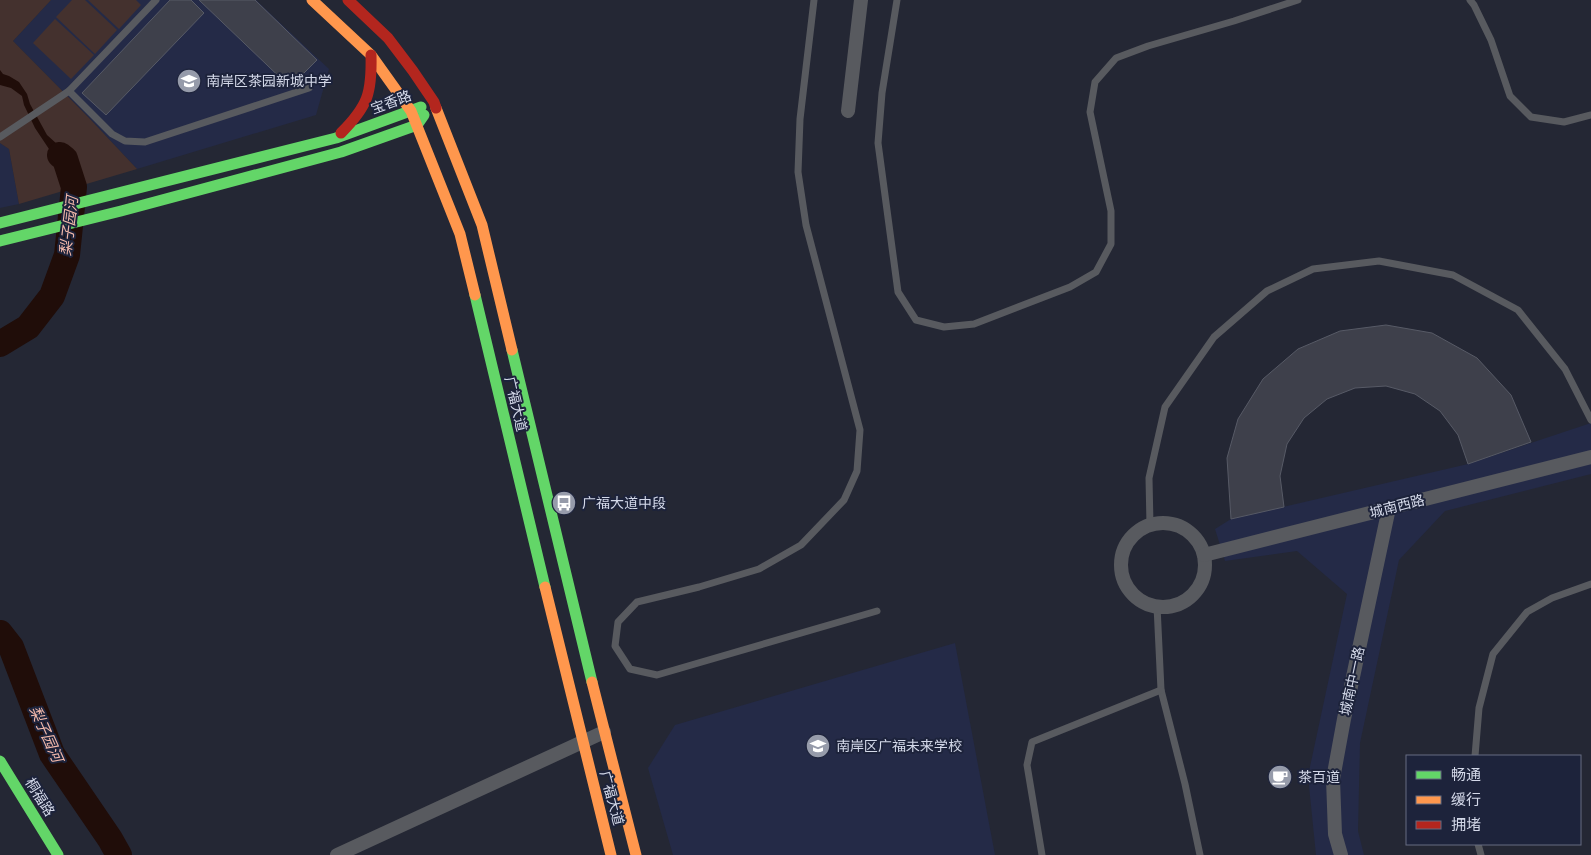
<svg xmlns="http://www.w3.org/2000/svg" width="1591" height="855" font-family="'Roboto Condensed','Noto Sans SC',sans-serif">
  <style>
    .built { fill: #242a47 }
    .green { fill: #44312e }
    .water { fill: #200d09 }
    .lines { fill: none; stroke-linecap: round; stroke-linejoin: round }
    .river { stroke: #200d09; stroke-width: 26 }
    .building { fill: #3e404b; stroke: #575a66 }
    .lane { stroke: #585a5f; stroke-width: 7 }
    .street { stroke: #585a5f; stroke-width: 14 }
    .fast { stroke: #63d668; stroke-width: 11 }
    .slow { stroke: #ff974d; stroke-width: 11 }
    .jam { stroke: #b3261e; stroke-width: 11 }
    .labels { text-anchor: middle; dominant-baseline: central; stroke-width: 4; stroke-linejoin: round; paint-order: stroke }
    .poi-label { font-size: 14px; fill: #d4d9e9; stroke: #1d233b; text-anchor: start }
    .street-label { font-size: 14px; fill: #d4d9e9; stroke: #1d233b }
    .water-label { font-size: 15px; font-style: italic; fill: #f3b9ab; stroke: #1d233b }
  </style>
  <rect width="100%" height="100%" fill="#242734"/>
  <!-- built -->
  <g class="built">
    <polygon points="51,0 256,0 329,69 316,115 137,169 90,119 13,41"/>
    <polygon points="0,143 9,149 19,204 0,208"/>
    <polygon points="1591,423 1591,474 1445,511 1399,560 1360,743 1358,831 1364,855 1316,855 1308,776 1347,594 1297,551 1225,561 1215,529 1231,519 1468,464"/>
    <polygon points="955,643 995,855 673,855 648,768 675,725"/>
  </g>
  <!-- green -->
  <g class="green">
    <polygon points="0,0 51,0 13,41 90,119 137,169 19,204 9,149 0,143"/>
    <polygon points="72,0 85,0 117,30 95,54 56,17"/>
    <polygon points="88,0 136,0 141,5 119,29"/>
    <polygon points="55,19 94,55 71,79 33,43"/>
  </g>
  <!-- water -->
  <polygon class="water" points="0,70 3,74 9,76 19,82 27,94 30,104 47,135 67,153 76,171 80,185 64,190 66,183 62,165 51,152 35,128 24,105 22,96 11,88 0,85"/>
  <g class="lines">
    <!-- river -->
    <g class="river">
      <polyline points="0,344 28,327 52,296 67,255 74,187 65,159 60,155"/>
      <polyline points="0,633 11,647 52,754 110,839 119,855"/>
    </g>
  </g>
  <!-- building -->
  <g class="building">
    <polygon points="170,0 191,0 204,13 106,115 82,93"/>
    <polygon points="199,0 255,0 317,60 290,87"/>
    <polygon points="1386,325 1432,333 1477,358 1511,395 1531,442 1468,464 1458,435 1440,411 1415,394 1386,386 1355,388 1327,399 1304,418 1287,444 1280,476 1284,507 1231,519 1227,458 1238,419 1263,379 1298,349 1340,331"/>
  </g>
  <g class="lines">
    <!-- lane -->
    <g class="lane">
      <polyline points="814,0 800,119 798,172 806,225 860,430 857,471 844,500 801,545 759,569 699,587 637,602 618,622 615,646 630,669 657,675 877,611"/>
      <polyline points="897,0 882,93 878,143 898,292 916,320 944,327 974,324 1070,287 1096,272 1111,244 1111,211 1090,112 1095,82 1116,58 1148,46 1234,21 1298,0"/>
      <polyline points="1470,0 1474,5 1491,40 1510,96 1531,117 1564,122 1591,115"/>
      <polyline points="69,91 112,134 125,141 145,142 309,88"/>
      <polyline points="0,137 69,91 156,0"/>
      <polyline points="1150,525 1149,478 1165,407 1214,337 1267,291 1313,269 1379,261 1453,275 1518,310 1565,369 1591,420"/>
      <polyline points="1157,606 1161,690 1185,784 1200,855"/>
      <polyline points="1475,756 1479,708 1493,654 1527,612 1552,598 1591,584"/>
      <polyline points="1478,844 1481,855"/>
      <polyline points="1042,855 1027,765 1032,742 1161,690"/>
    </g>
    <!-- street -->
    <g class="street">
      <polyline points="848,111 861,0"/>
      <circle cx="1163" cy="565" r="42"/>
      <polyline points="1204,555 1591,457"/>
      <polyline points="337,855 604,732"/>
      <polyline points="1341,855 1335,834 1333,779 1344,719 1389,508"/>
    </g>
    <!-- fast -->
    <g class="fast">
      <polyline points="0,223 336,138 421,107"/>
      <polyline points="0,241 121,211 341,152 417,125 424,115"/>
      <polyline points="475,295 545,587"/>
      <polyline points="512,350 592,682"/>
      <polyline points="0,761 58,855"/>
    </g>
    <!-- slow -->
    <g class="slow">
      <polyline points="312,0 371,55 411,111 460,234 475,295"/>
      <polyline points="436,108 482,225 512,350"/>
      <polyline points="545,587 611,855"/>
      <polyline points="592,682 636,855"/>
    </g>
    <!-- jam -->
    <g class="jam">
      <polyline points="348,0 388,38 413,71 434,102 436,108"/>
      <path d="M341 133C368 106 372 93 371 55"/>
    </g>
  </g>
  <!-- icons -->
  <defs>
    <g id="school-disc" transform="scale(1.25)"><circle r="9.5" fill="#969baa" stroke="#1d233b"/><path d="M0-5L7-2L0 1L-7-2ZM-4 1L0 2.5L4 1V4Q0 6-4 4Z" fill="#fff"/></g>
    <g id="bus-disc" transform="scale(1.25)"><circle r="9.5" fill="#969baa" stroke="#1d233b"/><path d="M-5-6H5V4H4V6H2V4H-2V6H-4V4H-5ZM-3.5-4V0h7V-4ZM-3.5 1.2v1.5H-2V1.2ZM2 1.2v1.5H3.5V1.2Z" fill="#fff"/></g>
    <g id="cafe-disc" transform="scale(1.25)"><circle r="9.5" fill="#969baa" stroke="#1d233b"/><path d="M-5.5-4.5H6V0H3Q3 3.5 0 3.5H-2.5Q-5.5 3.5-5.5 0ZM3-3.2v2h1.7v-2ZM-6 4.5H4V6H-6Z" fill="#fff"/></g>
  </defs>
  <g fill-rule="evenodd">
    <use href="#school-disc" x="189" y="81"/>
    <use href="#bus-disc" x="564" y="503"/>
    <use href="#school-disc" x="818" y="746"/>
    <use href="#cafe-disc" x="1280" y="777"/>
  </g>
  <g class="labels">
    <!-- poi labels -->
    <g class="poi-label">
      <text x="206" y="81">南岸区茶园新城中学</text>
      <text x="582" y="503">广福大道中段</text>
      <text x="836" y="746">南岸区广福未来学校</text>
      <text x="1298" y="777">茶百道</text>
    </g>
    <!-- street labels -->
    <g class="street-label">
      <text transform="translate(391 102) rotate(-20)">宝香路</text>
      <text transform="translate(516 404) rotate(77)">广福大道</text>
      <text transform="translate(1397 506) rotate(-14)">城南西路</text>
      <text transform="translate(1352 681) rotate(-78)">城南中一路</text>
      <text transform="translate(40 797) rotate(58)">桐福路</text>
      <text transform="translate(612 798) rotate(75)">广福大道</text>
    </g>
    <!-- water labels -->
    <g class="water-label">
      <text transform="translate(69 226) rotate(-83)">梨子园河</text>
      <text transform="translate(46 734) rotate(66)">梨子园河</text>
    </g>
  </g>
  <!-- legend -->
  <rect x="1406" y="755" width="175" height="90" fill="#1d233b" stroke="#666c81"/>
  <rect x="1416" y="771" width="25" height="8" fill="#63d668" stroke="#666c81"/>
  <text x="1451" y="780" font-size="15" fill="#d4d9e9">畅通</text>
  <rect x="1416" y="796" width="25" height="8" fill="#ff974d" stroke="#666c81"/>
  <text x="1451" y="805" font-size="15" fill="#d4d9e9">缓行</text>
  <rect x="1416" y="821" width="25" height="8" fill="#b3261e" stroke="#666c81"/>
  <text x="1451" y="830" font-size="15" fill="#d4d9e9">拥堵</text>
</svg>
